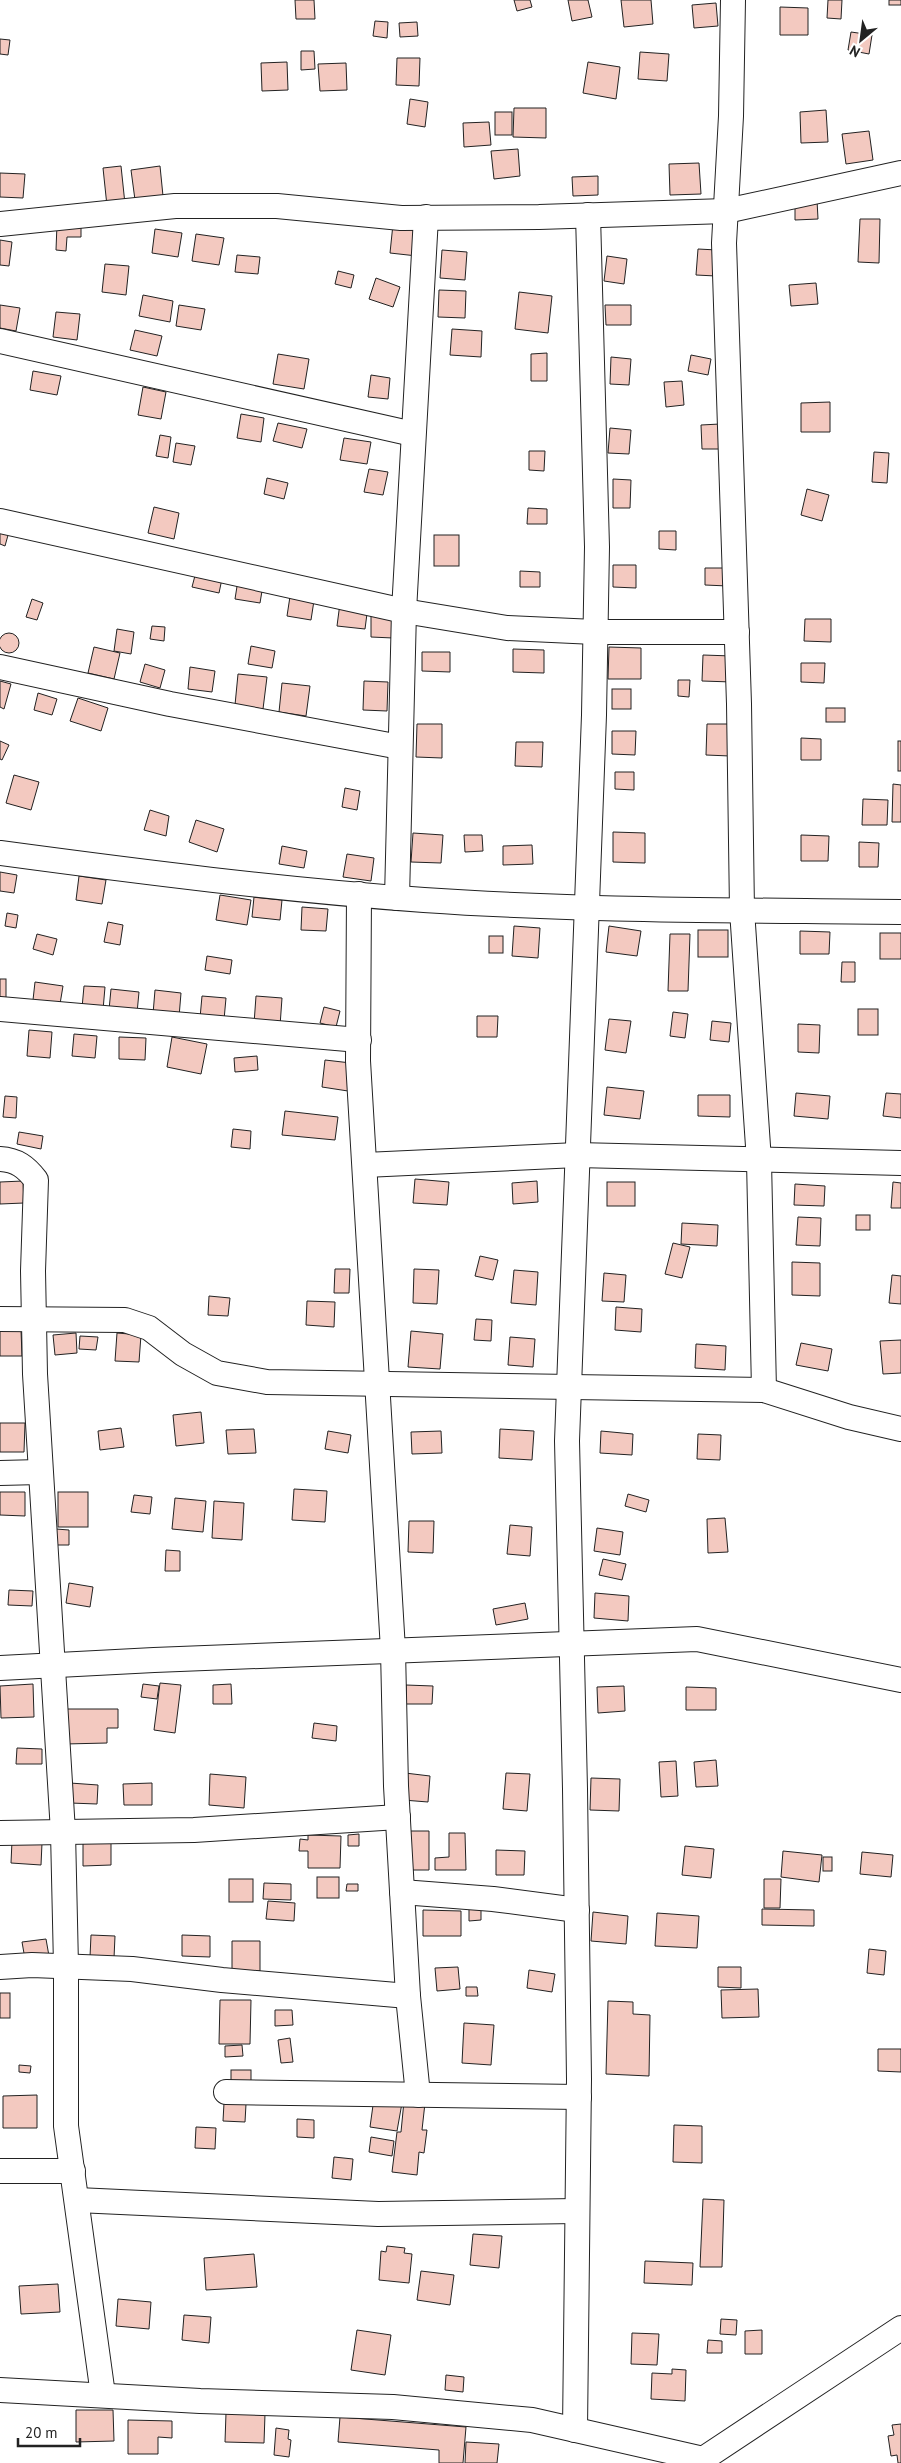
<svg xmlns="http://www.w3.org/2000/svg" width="901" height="2463" font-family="'PT Sans',sans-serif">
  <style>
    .building { fill: #f3c9c0; stroke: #222 }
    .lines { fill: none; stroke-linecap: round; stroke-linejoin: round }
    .minor-casing { stroke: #222; stroke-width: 26 }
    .minor { stroke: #fff; stroke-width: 24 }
  </style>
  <rect width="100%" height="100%" fill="#fff"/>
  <!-- building -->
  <g class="building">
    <polygon points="295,0 314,0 315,19 296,19"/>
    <polygon points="514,0 530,0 532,7 517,11"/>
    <polygon points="568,0 588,0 592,17 572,21"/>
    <polygon points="621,0 651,0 653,24 624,27"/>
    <polygon points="828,0 842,0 841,19 827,18"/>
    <rect x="889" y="0" width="12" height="5"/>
    <polygon points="716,3 718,26 694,28 692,5"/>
    <polygon points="780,7 808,8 808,35 780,35"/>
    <polygon points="375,21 388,22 387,38 373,36"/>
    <polygon points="417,22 418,36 400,37 399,23"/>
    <polygon points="851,32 872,35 869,54 848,50"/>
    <polygon points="0,39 10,40 8,55 0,54"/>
    <polygon points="301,51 314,51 315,69 301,70"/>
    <polygon points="640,52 669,54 667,81 638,79"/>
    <polygon points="397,58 420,58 419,86 396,85"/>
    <polygon points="287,62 288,90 262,91 261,63"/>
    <polygon points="588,62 620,67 616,99 583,93"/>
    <polygon points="346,63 347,90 320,91 318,64"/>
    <polygon points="410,99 428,102 425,127 407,124"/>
    <polygon points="514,108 546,108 546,138 513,137"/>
    <polygon points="826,110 828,142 801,143 800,112"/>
    <rect x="495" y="112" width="17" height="23"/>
    <polygon points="489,122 491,145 464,147 463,123"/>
    <polygon points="869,131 873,160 846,164 842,134"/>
    <polygon points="518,149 520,176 494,179 491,151"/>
    <polygon points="699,163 701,194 670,195 669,164"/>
    <polygon points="121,166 125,204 107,206 103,168"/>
    <polygon points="160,166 163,196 135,200 131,170"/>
    <polygon points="0,173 25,174 23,198 0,197"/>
    <polygon points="598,176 598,195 573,196 572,177"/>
    <polygon points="795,200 817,200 818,219 795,220"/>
    <polygon points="860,219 880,219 879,263 858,262"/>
    <polygon points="57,224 81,225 81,237 67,237 66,251 56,250"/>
    <polygon points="393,224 420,227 417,256 390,253"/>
    <polygon points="155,229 182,233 178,257 152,253"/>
    <polygon points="196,234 224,238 219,265 192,261"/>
    <polygon points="0,240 12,242 9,266 0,265"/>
    <polygon points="698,249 717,250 716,276 696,275"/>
    <polygon points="442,250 467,252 465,280 440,278"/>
    <polygon points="237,255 260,257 258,274 235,272"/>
    <polygon points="607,256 627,259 624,284 604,281"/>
    <polygon points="105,264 129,266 126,295 102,292"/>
    <polygon points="338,271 354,275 351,288 335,284"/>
    <polygon points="376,278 400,287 393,307 369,299"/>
    <polygon points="816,283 818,304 791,306 789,285"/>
    <polygon points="439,290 466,291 465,318 438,317"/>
    <polygon points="519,292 552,296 548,333 515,329"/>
    <polygon points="143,295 173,301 170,322 139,316"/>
    <polygon points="0,305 20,308 16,331 0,328"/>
    <polygon points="179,305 205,309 201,330 176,326"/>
    <polygon points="605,305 631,305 631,325 606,325"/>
    <polygon points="56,312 80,314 77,340 53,337"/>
    <polygon points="452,329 482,331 481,357 450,355"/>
    <polygon points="135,330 162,336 157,356 130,350"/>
    <polygon points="547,353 547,381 531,381 531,354"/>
    <polygon points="278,354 309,359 304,389 273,384"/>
    <polygon points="691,355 711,359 708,375 688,371"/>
    <polygon points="611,357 631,359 629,385 610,384"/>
    <polygon points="33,371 61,376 57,395 30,390"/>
    <polygon points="371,375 390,378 388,399 368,397"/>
    <polygon points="682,381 684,405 666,407 664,382"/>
    <polygon points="143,387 166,392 161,419 138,415"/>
    <polygon points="830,402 830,432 801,432 801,403"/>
    <polygon points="241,414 264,418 261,442 237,438"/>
    <polygon points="278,423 307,429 302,448 273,441"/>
    <polygon points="720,424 721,449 702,449 701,425"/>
    <polygon points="610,428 631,430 629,454 608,453"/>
    <polygon points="160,435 171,437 168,458 156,456"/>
    <polygon points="344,438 371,442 367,464 340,460"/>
    <polygon points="176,443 195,446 191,465 173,462"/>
    <polygon points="529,451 545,451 544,471 529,470"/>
    <polygon points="874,452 889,453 887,483 872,482"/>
    <polygon points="369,469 388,472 383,495 364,492"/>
    <polygon points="267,478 288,483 284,499 264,494"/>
    <polygon points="613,479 631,480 630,508 613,508"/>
    <polygon points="807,489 829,495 822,521 801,515"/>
    <polygon points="154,507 179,513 174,539 148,533"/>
    <polygon points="528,508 547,509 547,524 527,524"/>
    <polygon points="0,525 10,528 5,546 0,544"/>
    <polygon points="659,531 676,531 676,550 659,549"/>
    <rect x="434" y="535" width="25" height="31"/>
    <polygon points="613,565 636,565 636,588 613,587"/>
    <polygon points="197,568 223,574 219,593 192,587"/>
    <polygon points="705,568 729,568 728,586 705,585"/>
    <polygon points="520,571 540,572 540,587 520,587"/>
    <polygon points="238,580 263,585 260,603 235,599"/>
    <polygon points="291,590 315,594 311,620 287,616"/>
    <polygon points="32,599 43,603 37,620 26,617"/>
    <polygon points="340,603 368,606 365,629 337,626"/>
    <polygon points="371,615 394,616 393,638 371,637"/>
    <polygon points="805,619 831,619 831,642 804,641"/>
    <polygon points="152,626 165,627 164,641 150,639"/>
    <polygon points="117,629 134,632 131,654 114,651"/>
    <circle cx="9" cy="643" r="10"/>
    <polygon points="251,646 275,651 272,668 248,664"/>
    <polygon points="94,647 120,653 114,679 88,673"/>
    <polygon points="609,647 641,648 641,679 608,679"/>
    <polygon points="513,649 544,650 544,673 513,672"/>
    <polygon points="422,652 450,652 450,672 422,671"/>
    <polygon points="703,655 732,656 732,682 702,681"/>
    <polygon points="801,663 825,663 824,683 801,682"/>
    <polygon points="145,664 165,670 160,688 140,682"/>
    <polygon points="190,667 215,671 212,692 188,689"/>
    <polygon points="238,674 267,677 263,709 235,705"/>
    <polygon points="678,680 690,680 689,697 678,696"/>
    <polygon points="0,681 11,684 4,709 0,707"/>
    <polygon points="364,681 388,682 387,711 363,710"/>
    <polygon points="282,683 310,686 306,716 279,712"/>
    <rect x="612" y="689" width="19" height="20"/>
    <polygon points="38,693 57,699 52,715 34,710"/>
    <polygon points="78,698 108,708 101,731 70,721"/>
    <rect x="826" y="708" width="19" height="14"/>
    <polygon points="417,724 442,724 442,758 416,757"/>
    <polygon points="707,724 731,724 730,756 706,755"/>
    <polygon points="612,731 636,731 635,755 612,754"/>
    <polygon points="801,738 821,739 821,760 801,760"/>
    <polygon points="0,741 9,745 2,760 0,759"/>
    <rect x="898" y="741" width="3" height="30"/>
    <polygon points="516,742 543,742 542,767 515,766"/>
    <polygon points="615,772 634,772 634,790 615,789"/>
    <polygon points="14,775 39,782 31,810 6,803"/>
    <polygon points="893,784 901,785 901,822 892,822"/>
    <polygon points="345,788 360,791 357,810 342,807"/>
    <polygon points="863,799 888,800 887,825 862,825"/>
    <polygon points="150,810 169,816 166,836 144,830"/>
    <polygon points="196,820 224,829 217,852 189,842"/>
    <polygon points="613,832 645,833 645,863 613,862"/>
    <polygon points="413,833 443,835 441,863 411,862"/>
    <polygon points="464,835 482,835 483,851 465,852"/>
    <polygon points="801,835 829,836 828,861 801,861"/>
    <polygon points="859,842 879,843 878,867 859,867"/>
    <polygon points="532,845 533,864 503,865 503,846"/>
    <polygon points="282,846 307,851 304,868 279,864"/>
    <polygon points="347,854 374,858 371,881 343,877"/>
    <polygon points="0,872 17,875 14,893 0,891"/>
    <polygon points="79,876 106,880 102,904 76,900"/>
    <polygon points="220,895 251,900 247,925 216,920"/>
    <polygon points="254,897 282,900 280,920 252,917"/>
    <polygon points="302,907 328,909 326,931 301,930"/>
    <polygon points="7,913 18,915 16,928 5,926"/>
    <polygon points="108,922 123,925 120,945 104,942"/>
    <polygon points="514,926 540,928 538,958 512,956"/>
    <polygon points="609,926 641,931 637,956 606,952"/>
    <rect x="698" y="930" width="30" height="27"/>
    <polygon points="800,931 830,932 829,954 800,954"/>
    <rect x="880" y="933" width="21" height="26"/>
    <polygon points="37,934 57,939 53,955 33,949"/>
    <polygon points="670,934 690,934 688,991 668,991"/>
    <rect x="489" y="936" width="14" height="17"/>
    <polygon points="207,956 232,960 230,974 205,970"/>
    <polygon points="842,962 855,962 855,982 841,982"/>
    <rect x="0" y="979" width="6" height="20"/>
    <polygon points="35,982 63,986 60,1004 33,1000"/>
    <polygon points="84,986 105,987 103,1010 82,1008"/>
    <polygon points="111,989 139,992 137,1013 109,1010"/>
    <polygon points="155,990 181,993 179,1017 153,1014"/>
    <polygon points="202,996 226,998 224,1020 200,1018"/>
    <polygon points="256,996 282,998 280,1026 254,1024"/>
    <polygon points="324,1007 340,1011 336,1027 320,1023"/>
    <rect x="858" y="1009" width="20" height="26"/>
    <polygon points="673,1012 688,1014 685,1038 670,1036"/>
    <polygon points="477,1016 498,1016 497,1037 477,1037"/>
    <polygon points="609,1019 631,1021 626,1053 605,1050"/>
    <polygon points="712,1021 731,1023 729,1042 710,1040"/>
    <polygon points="798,1024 820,1025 819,1053 798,1052"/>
    <polygon points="29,1030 52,1032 50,1058 27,1056"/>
    <polygon points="74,1034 97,1036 95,1058 72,1056"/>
    <polygon points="119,1037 146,1038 145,1060 119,1059"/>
    <polygon points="172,1037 207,1044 201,1074 167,1067"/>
    <polygon points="257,1056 258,1070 235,1072 234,1058"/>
    <polygon points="325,1060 351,1063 348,1091 322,1087"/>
    <polygon points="607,1087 644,1091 640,1119 604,1115"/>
    <polygon points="796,1093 830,1096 828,1119 794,1116"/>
    <polygon points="886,1093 901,1094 901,1118 883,1116"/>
    <polygon points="698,1095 730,1095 730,1117 698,1116"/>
    <polygon points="5,1096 17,1097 16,1118 3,1117"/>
    <polygon points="285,1111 338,1117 335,1140 282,1135"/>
    <polygon points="233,1129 251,1131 250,1149 231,1147"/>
    <polygon points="19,1132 43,1136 41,1149 17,1144"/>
    <polygon points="415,1179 449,1182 447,1205 413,1203"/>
    <polygon points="23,1181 24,1203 0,1204 0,1182"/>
    <polygon points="537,1181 538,1202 513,1204 512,1183"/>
    <rect x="607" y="1182" width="28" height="24"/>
    <polygon points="893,1182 901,1183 901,1208 891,1208"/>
    <polygon points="795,1184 825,1186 824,1206 794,1205"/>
    <rect x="856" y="1215" width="14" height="15"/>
    <polygon points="798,1217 821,1218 820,1246 796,1245"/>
    <polygon points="682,1223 718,1225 717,1246 681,1244"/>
    <polygon points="673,1243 690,1247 682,1278 665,1274"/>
    <polygon points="480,1256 498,1260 493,1280 475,1276"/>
    <polygon points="792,1262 820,1263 820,1296 792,1295"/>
    <polygon points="335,1269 350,1269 349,1293 334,1293"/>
    <polygon points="414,1269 439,1270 437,1304 413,1303"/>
    <polygon points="514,1270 538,1272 536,1305 511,1303"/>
    <polygon points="604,1273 626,1275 624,1302 602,1301"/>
    <polygon points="892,1275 901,1276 901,1304 889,1303"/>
    <polygon points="209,1296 230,1298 228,1316 208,1315"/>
    <polygon points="307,1301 335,1302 334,1327 306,1325"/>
    <polygon points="616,1307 642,1309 641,1332 615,1330"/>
    <polygon points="476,1319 492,1320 491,1341 474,1340"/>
    <polygon points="0,1330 21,1330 22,1356 0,1356"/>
    <polygon points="411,1331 443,1334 440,1369 408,1367"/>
    <polygon points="76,1333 77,1353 55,1355 53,1335"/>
    <polygon points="117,1333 141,1335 139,1362 115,1361"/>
    <polygon points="80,1336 98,1337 96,1350 79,1349"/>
    <polygon points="510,1337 535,1339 533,1367 508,1365"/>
    <polygon points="901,1340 901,1373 883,1374 880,1341"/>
    <polygon points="801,1343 832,1349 828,1371 796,1365"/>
    <polygon points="696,1344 726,1346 725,1370 695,1368"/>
    <polygon points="201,1412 204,1443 176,1446 173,1415"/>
    <polygon points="0,1423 25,1423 24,1452 0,1452"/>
    <polygon points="121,1428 124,1447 100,1450 98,1431"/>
    <polygon points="254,1429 256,1453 228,1454 226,1430"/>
    <polygon points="500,1429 534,1431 532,1460 499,1458"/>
    <polygon points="328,1431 351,1435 348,1453 325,1449"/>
    <polygon points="441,1431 442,1453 412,1454 411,1432"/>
    <polygon points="601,1431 633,1434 632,1455 600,1453"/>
    <polygon points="698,1434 721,1435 720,1460 697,1459"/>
    <polygon points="294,1489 327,1491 325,1522 292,1520"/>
    <polygon points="0,1492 25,1492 25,1516 0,1515"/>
    <rect x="58" y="1492" width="30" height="35"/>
    <polygon points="628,1494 649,1500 646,1512 625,1506"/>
    <polygon points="134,1495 152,1497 150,1514 131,1512"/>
    <polygon points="175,1498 206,1501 203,1532 172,1529"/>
    <polygon points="214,1501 244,1503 242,1540 212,1538"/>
    <polygon points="725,1518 728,1552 708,1553 707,1519"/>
    <polygon points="409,1521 434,1521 433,1553 408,1552"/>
    <polygon points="510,1525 532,1527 530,1556 507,1554"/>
    <polygon points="597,1528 623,1532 620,1555 594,1551"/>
    <polygon points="56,1529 69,1530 69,1545 56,1545"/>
    <polygon points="166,1550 180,1551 180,1571 165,1571"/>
    <polygon points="603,1559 626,1564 622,1580 599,1575"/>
    <polygon points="69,1583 93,1587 90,1607 66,1603"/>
    <polygon points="9,1590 33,1591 32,1606 8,1605"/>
    <polygon points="595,1593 629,1596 628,1621 594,1618"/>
    <polygon points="525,1603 528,1619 496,1625 493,1609"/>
    <polygon points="160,1683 181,1685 175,1733 154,1730"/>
    <polygon points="33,1684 34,1717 1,1718 0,1686"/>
    <polygon points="143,1684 159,1686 157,1699 141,1697"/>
    <polygon points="231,1684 232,1704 213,1704 213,1685"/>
    <polygon points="406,1685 433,1686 432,1704 406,1704"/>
    <polygon points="624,1686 625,1711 598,1713 597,1687"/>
    <polygon points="686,1687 716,1688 716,1710 686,1710"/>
    <polygon points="65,1709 118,1709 118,1728 107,1728 107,1743 65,1744"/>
    <polygon points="314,1723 337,1726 336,1741 312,1738"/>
    <polygon points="17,1748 42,1749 42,1764 16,1764"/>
    <polygon points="716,1760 718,1786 696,1787 694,1762"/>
    <polygon points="676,1761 678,1796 661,1797 659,1762"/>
    <polygon points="405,1773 430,1776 428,1802 403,1800"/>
    <polygon points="506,1773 530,1774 527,1811 503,1809"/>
    <polygon points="210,1774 246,1777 244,1808 209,1805"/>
    <polygon points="591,1778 620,1779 619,1811 590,1810"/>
    <polygon points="70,1783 98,1785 97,1804 70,1803"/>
    <polygon points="152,1783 152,1805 124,1805 123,1784"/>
    <polygon points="401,1831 429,1831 429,1870 402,1870"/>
    <polygon points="449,1833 465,1833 466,1870 435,1870 435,1858 449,1857"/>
    <polygon points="359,1834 359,1846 348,1846 348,1835"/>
    <polygon points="308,1835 341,1836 340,1868 308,1868 308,1851 299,1851 300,1839 308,1840"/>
    <polygon points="12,1841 42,1843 41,1865 11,1863"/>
    <polygon points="83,1843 111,1843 111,1865 83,1866"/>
    <polygon points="685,1846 714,1849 711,1878 682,1875"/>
    <polygon points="496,1850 525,1851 524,1875 496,1875"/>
    <polygon points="783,1851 822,1855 819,1882 781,1877"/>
    <polygon points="862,1852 893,1855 891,1877 860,1874"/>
    <rect x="823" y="1857" width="9" height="14"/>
    <rect x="317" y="1877" width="22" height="21"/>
    <rect x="229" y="1879" width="24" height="23"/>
    <polygon points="764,1879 781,1879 780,1908 764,1908"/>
    <polygon points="264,1883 291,1884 291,1900 263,1899"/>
    <polygon points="347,1884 358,1884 358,1891 346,1891"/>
    <polygon points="268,1901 295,1903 294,1921 266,1919"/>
    <polygon points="469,1909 481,1909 481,1920 469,1921"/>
    <polygon points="762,1909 814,1910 814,1926 762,1925"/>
    <polygon points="423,1910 461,1911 461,1936 423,1936"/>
    <polygon points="593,1912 628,1916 626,1944 591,1941"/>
    <polygon points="657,1913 699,1916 697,1948 655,1946"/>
    <polygon points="91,1935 115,1936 114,1958 90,1957"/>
    <polygon points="182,1935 210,1936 210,1957 182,1956"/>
    <polygon points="46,1939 49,1956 25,1959 22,1942"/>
    <polygon points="232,1941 260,1941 260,1971 232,1972"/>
    <polygon points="869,1949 886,1951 884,1975 867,1973"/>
    <polygon points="458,1967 460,1989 437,1991 435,1968"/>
    <polygon points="718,1967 741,1967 741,1988 718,1987"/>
    <polygon points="529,1970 555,1974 552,1992 527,1988"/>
    <polygon points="466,1987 477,1987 478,1996 466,1996"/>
    <polygon points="758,1989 759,2017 722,2018 721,1990"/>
    <rect x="0" y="1993" width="10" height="25"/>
    <polygon points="220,2000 251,2000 250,2044 219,2044"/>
    <polygon points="608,2001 633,2002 633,2014 650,2015 649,2076 606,2074"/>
    <polygon points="275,2010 292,2010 293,2025 275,2026"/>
    <polygon points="464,2023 494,2025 491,2065 462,2063"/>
    <polygon points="290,2038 293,2062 281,2063 278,2040"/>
    <polygon points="242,2045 243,2056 225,2057 225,2046"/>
    <polygon points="878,2049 901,2049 901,2072 878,2071"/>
    <polygon points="19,2065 31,2066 30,2073 19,2072"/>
    <rect x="231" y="2070" width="20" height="13"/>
    <polygon points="37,2095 37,2128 3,2128 3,2096"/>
    <polygon points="374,2098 402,2103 397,2131 370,2127"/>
    <polygon points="404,2101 425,2103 422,2130 427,2130 424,2153 419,2152 417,2175 392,2172 397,2132 401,2132"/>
    <polygon points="224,2103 246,2104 245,2122 223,2121"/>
    <polygon points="297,2119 314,2120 314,2138 297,2137"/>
    <polygon points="674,2125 702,2126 702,2163 673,2162"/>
    <polygon points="196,2127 216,2128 215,2149 195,2148"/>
    <polygon points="371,2137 394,2141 392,2156 369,2152"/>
    <polygon points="334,2157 353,2159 351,2180 332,2178"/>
    <polygon points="703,2199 724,2200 722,2267 700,2267"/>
    <polygon points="473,2234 502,2236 499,2268 470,2265"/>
    <polygon points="387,2246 405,2248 404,2253 412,2254 409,2283 379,2280 381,2251 386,2252"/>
    <polygon points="254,2254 257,2287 206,2290 204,2258"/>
    <polygon points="645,2261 693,2263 692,2285 644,2283"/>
    <polygon points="421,2271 454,2275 450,2305 417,2300"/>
    <polygon points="58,2284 60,2312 21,2314 19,2286"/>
    <polygon points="118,2299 151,2302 149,2329 116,2326"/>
    <polygon points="184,2315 211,2317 209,2343 182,2340"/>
    <polygon points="721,2319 737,2320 736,2335 720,2334"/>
    <polygon points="357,2330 391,2335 385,2375 351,2370"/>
    <polygon points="762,2330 762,2354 745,2354 745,2331"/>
    <polygon points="632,2333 659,2334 657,2365 631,2364"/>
    <polygon points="708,2340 722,2341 722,2353 707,2353"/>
    <polygon points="672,2369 686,2370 685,2401 651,2399 652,2373 672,2374"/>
    <polygon points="446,2375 464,2377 463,2392 445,2390"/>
    <polygon points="76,2410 113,2410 114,2441 76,2442"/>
    <polygon points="226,2413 265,2414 264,2443 225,2442"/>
    <polygon points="340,2417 466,2427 463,2463 439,2463 439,2450 338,2442"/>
    <polygon points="128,2420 172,2421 172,2438 158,2437 158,2454 128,2454"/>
    <polygon points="901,2424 901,2463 898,2463 897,2455 891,2456 888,2436 894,2435 892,2425"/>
    <polygon points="276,2428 289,2430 288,2439 291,2440 289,2457 274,2455"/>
    <polygon points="466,2442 499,2444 497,2463 465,2463"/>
  </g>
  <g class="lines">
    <!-- minor casing -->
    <g class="minor-casing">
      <g id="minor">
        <polyline points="733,0 731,116 724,243 739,704 742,910 759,1161 764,1390"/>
        <polyline points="0,224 175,206 277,206 401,218 539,217 726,211 901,173"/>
        <polyline points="0,341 413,434"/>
        <polyline points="0,521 404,611 507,628 595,632 737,632"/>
        <polyline points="0,667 170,704 400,747"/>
        <path d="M0 853C141 872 283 890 424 900 583 911 742 910 901 912"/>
        <polyline points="359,894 358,1061 393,1650 396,1786 408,1996 418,2095"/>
        <polyline points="397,898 404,611 426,217"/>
        <polyline points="0,1009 359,1040"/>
        <path d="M0 1159C17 1160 26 1167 36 1180L33 1271 35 1374 63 1832 66 1966V2126L103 2395"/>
        <polyline points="365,1165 577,1155 901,1163"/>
        <polyline points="0,1319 125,1320 149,1328 183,1354 217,1373 267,1382 764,1390 849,1417 901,1429"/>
        <polyline points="0,1473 40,1472"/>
        <polyline points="0,1668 154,1660 697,1639 901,1680"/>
        <polyline points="0,1833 194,1830 398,1817"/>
        <polyline points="402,1892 493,1899 577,1910"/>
        <polyline points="0,1967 32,1965 132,1969 222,1980 408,1996"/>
        <polyline points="226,2092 579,2097"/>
        <polyline points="0,2171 73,2171"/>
        <polyline points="77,2200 378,2214 577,2211"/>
        <polyline points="0,2390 200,2401 393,2407 532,2420 703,2459"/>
        <polyline points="575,2430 579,2079 575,1789 567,1441 594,715 597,547 588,215"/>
        <polyline points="697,2463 901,2328"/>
      </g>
    </g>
    <!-- minor -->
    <use href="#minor" class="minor"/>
  </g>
  <!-- north arrow -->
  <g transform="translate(861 40) rotate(209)" stroke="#ffffff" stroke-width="4" paint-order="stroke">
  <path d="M0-4L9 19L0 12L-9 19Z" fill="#222222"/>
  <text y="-8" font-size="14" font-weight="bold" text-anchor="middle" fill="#222222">N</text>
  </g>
  <!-- scale -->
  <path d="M18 2438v8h62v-8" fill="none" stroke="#222222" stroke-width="2.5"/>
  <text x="25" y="2438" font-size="15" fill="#222222" stroke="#ffffff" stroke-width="4" paint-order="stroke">20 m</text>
</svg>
